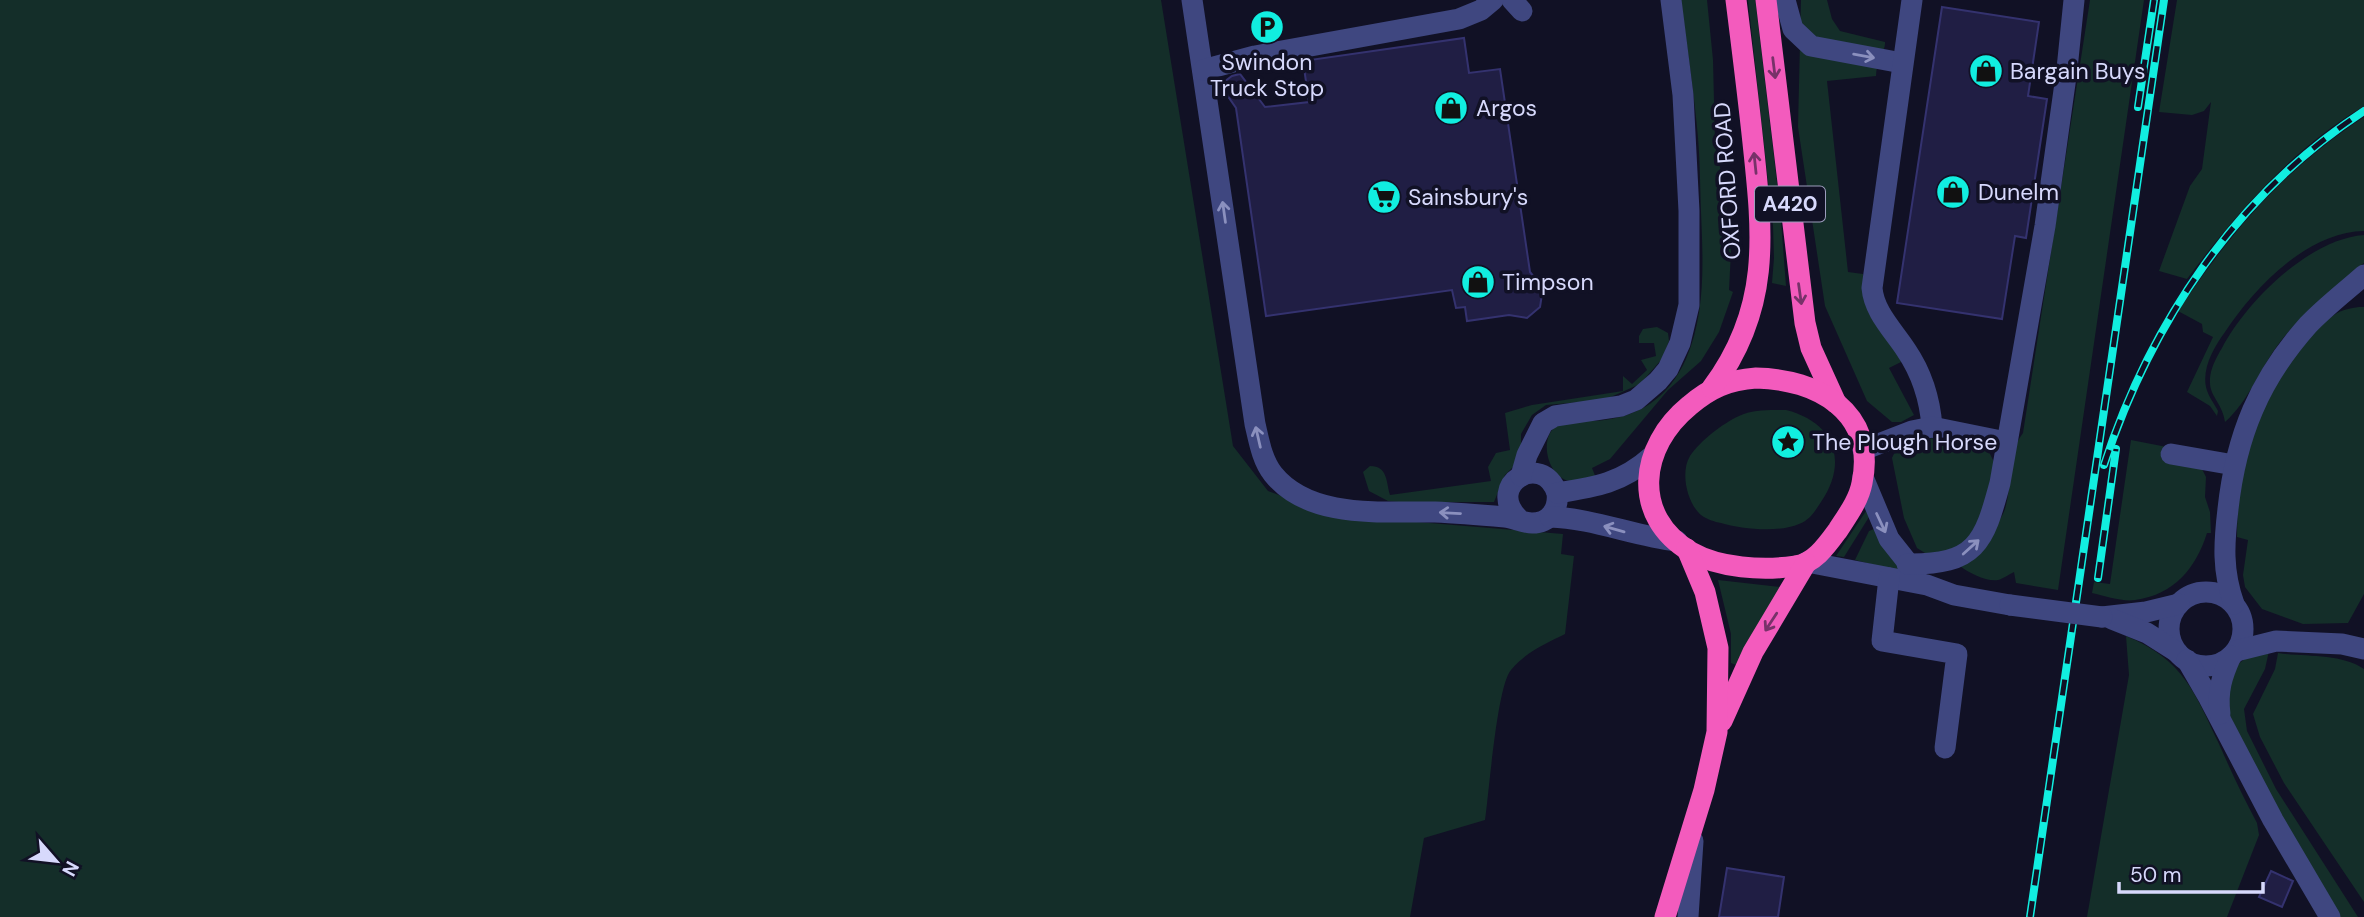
<svg xmlns="http://www.w3.org/2000/svg" width="2364" height="917" font-family="'DM Sans',sans-serif">
  <style>
    .green { fill: #142e29 }
    .building { fill: #201e44; stroke: #34326f; stroke-width: 2 }
    .lines { fill: none; stroke-linecap: round; stroke-linejoin: round }
    .minor { stroke: #3f4780; stroke-width: 21 }
    .highway { stroke: #f35bbd; stroke-width: 21 }
    .rail-casing { stroke: #11eee0; stroke-width: 8 }
    .rail { stroke: #111125; stroke-width: 5; stroke-dasharray: 16; stroke-linecap: butt }
    .minor-bridge { stroke: #3f4780; stroke-width: 21 }
    .oneway { stroke: #8b90be }
    .oneway2 { stroke: #773269 }
    .labels { text-anchor: middle; dominant-baseline: central; stroke-width: 7; stroke-linejoin: round; paint-order: stroke }
    .shield { fill: #111125; stroke: #9c9dbc; stroke-width: 2 }
    .shield-label { font-size: 21px; font-weight: bold; fill: #d7d9fc }
    .poi-label { font-size: 23px; fill: #d7d9fc; stroke: #111125; text-anchor: start }
    .street-label { font-size: 23px; fill: #d7d9fc; stroke: #111125 }
  </style>
  <rect width="100%" height="100%" fill="#111125"/>
  <!-- green -->
  <g class="green">
    <path d="M0 0H1161L1233 446 1268 491 1333 515 1563 534 1561 554 1574 556 1565 634C1545 644 1526 652 1511 670 1497 686 1489 793 1485 820L1424 838 1410 917H0Z"/>
    <path d="M1681 0H1707L1713 60 1715 143 1724 187 1731 251 1729 290 1733 292 1719 332 1701 361 1668 390 1610 459 1592 468 1596 478C1588 479 1578 482 1570 481 1548 478 1537 437 1558 425 1568 420 1583 421 1595 421 1638 418 1668 399 1686 359 1706 313 1703 261 1701 212 1700 184 1700 155 1697 127 1693 84 1686 42 1681 0Z"/>
    <polygon points="1748,0 1755,0 1756,6 1780,208 1786,286 1772,283 1774,258 1773,226"/>
    <path d="M1801 0H1827L1832 19 1840 31 1885 42C1886 50 1876 61 1876 76L1827 81 1848 272 1863 274 1864 297 1895 348 1901 362 1889 368 1914 415 1901 422H1892L1867 401 1825 306 1798 127Z"/>
    <path d="M2090 0H2144L2058 590 2016 583 2014 572C2009 574 2003 579 1998 580 1987 582 1969 573 1960 566 1973 551 1999 527 2005 509 2013 484 2006 455 2023 433Z"/>
    <path d="M2177 0H2364V106C2292 149 2237 212 2187 279L2159 271 2190 186 2202 169 2211 102 2204 111 2192 115 2159 112Z"/>
    <path d="M2364 117V231C2307 232 2254 288 2225 332 2214 347 2202 368 2206 387 2208 396 2214 403 2218 411L2217 416 2210 406 2187 392 2213 337 2203 332 2202 324 2178 311C2232 231 2282 171 2364 117Z"/>
    <path d="M2364 235V263C2335 288 2304 311 2280 342 2260 368 2249 401 2225 422 2223 405 2210 396 2210 383 2209 371 2216 358 2222 348 2246 302 2309 239 2364 235Z"/>
    <path d="M2359 307H2364V594L2348 623 2303 624 2262 609 2245 587 2243 575 2248 540 2237 537C2237 504 2241 466 2251 435 2265 394 2297 339 2334 315 2341 310 2351 308 2359 307Z"/>
    <path d="M1657 327 1668 333 1669 341 1662 359 1640 384 1604 400 1546 405 1532 415 1521 434V448L1516 464 1505 475 1494 502H1398L1388 501 1369 491 1363 472 1370 466C1388 466 1386 482 1390 495L1491 481 1488 467 1496 453 1510 450 1505 413 1532 405 1623 391V376L1632 384 1647 370 1641 360 1656 356 1654 343H1639V336L1643 329Z"/>
    <path d="M1786 410C1834 422 1849 461 1821 502 1815 511 1810 520 1799 524 1779 533 1741 529 1721 523 1715 522 1706 519 1701 515 1687 503 1680 472 1690 456 1701 440 1722 424 1739 416 1753 409 1771 410 1786 410Z"/>
    <path d="M1936 438 1985 444 1994 462 1980 529 1956 553 1933 558 1917 548 1904 518 1892 458C1900 440 1918 440 1936 438Z"/>
    <path d="M2131 440 2172 448 2201 467 2206 477 2205 497 2210 512 2211 533H2207C2196 568 2174 595 2135 600 2123 602 2105 596 2092 593L2094 582 2110 584Z"/>
    <polygon points="1866,511 1869,517 1844,557 1836,556"/>
    <polygon points="1874,529 1895,560 1899,571 1855,560 1869,531"/>
    <polygon points="1718,580 1781,587 1736,665 1731,663 1731,634"/>
    <path d="M2126 636C2183 659 2195 693 2219 744 2231 771 2243 797 2257 823L2259 835 2227 917H2087L2129 675Z"/>
    <polygon points="2269,651 2265,669 2244,709 2247,731 2276,789 2358,917 2340,917 2268,794 2228,712 2227,688 2237,665 2246,658"/>
    <path d="M2278 653C2305 657 2341 653 2364 669V902L2284 783 2260 737 2253 714 2275 669Z"/>
  </g>
  <!-- building -->
  <g class="building">
    <polygon points="1942,7 2039,22 2028,96 2047,99 2026,238 2015,236 2002,319 1897,303"/>
    <polygon points="1464,38 1469,73 1500,69 1530,272 1543,288 1540,307 1527,318 1509,315 1467,321 1465,307 1456,308 1452,290 1266,316 1236,108 1220,85 1232,76 1240,74 1265,107 1309,102 1303,61"/>
    <polygon points="1727,868 1784,877 1778,917 1719,917"/>
    <polygon points="2271,871 2293,881 2282,907 2259,897"/>
  </g>
  <g class="lines">
    <!-- minor -->
    <g class="minor">
      <path d="M1192 0 1255 424C1259 441 1262 460 1273 474 1310 520 1383 511 1435 512 1458 513 1482 515 1505 517 1514 518 1523 523 1532 523 1550 523 1559 509 1557 493 1542 450 1485 485 1518 518"/>
      <polyline points="1512,0 1522,11"/>
      <polyline points="1785,0 1793,29 1811,46 1902,63"/>
      <path d="M1912 0 1872 288C1874 312 1893 330 1906 350 1921 372 1930 400 1932 427"/>
      <polyline points="1203,70 1255,56 1459,19 1481,10 1493,0"/>
      <polyline points="1863,450 1912,431 1932,427 2006,442"/>
      <polyline points="2171,454 2234,465"/>
      <polyline points="1521,476 1527,455 1543,423 1555,416 1621,406 1636,400 1658,381 1668,369 1680,343 1689,305 1689,211 1683,95 1671,0"/>
      <polyline points="1863,477 1889,539 1916,573"/>
      <path d="M1557 493C1596 487 1622 483 1652 456"/>
      <path d="M1550 517C1592 518 1634 536 1677 541"/>
      <polyline points="1807,562 1927,585 1954,595 2010,605"/>
      <path d="M1907 564C1976 565 1984 543 2000 483L2045 226 2067 69 2074 0"/>
      <polyline points="1889,578 1882,641 1957,654 1945,748"/>
      <circle cx="2206" cy="629" r="37"/>
      <path d="M2234 604C2222 570 2224 543 2228 509 2236 436 2259 380 2308 325 2325 307 2346 291 2364 275"/>
      <polyline points="2102,617 2146,612 2179,604"/>
      <polyline points="2112,619 2147,633 2177,652"/>
      <polyline points="2236,651 2276,641 2342,644 2364,649"/>
      <polyline points="2187,660 2209,698 2273,820 2330,917"/>
      <path d="M2220 714C2217 691 2222 676 2231 656"/>
      <polyline points="1688,917 1693,841"/>
    </g>
    <!-- highway -->
    <g class="highway">
      <polyline points="1766,0 1805,323 1811,348 1836,403"/>
      <path d="M1756 378C1817 379 1877 412 1862 483 1859 500 1847 516 1838 530 1827 545 1814 564 1795 566 1763 571 1719 568 1691 552 1630 516 1640 446 1689 406 1710 388 1728 380 1756 378Z"/>
      <path d="M1712 388C1771 309 1763 236 1753 143 1748 95 1742 48 1736 0"/>
      <polyline points="1722,721 1753,652 1806,563"/>
      <polyline points="1665,917 1704,790 1717,732 1718,648 1705,592 1687,549"/>
    </g>
    <!-- rail casing -->
    <g class="rail-casing">
      <g id="rail">
        <polyline points="2138,107 2154,0"/>
        <path d="M2104 465C2151 322 2237 194 2364 111"/>
        <polyline points="2098,578 2116,449"/>
        <polyline points="2030,917 2164,0"/>
      </g>
    </g>
    <!-- rail -->
    <use href="#rail" class="rail"/>
    <!-- minor-bridge -->
    <polyline class="minor-bridge" points="2010,605 2102,617"/>
  </g>
  <!-- one-way arrows -->
  <defs><path id="oneway-shaft" d="M-6 0H5M1.5-3L5.5 0L1.5 3" fill="none" stroke-width="1.6" stroke-linecap="round" stroke-linejoin="round" transform="scale(1.75)"/></defs>
  <g class="oneway">
    <use href="#oneway-shaft" transform="translate(1864 56) rotate(10)"/>
    <use href="#oneway-shaft" transform="translate(1224 212) rotate(-98)"/>
    <use href="#oneway-shaft" transform="translate(1258 437) rotate(-103)"/>
    <use href="#oneway-shaft" transform="translate(1450 513) rotate(-177)"/>
    <use href="#oneway-shaft" transform="translate(1881 523) rotate(65)"/>
    <use href="#oneway-shaft" transform="translate(1614 529) rotate(-164)"/>
    <use href="#oneway-shaft" transform="translate(1971 547) rotate(-42)"/>
  </g>
  <g class="oneway2">
    <use href="#oneway-shaft" transform="translate(1774 68) rotate(83)"/>
    <use href="#oneway-shaft" transform="translate(1755 163) rotate(-96)"/>
    <use href="#oneway-shaft" transform="translate(1800 294) rotate(82)"/>
    <use href="#oneway-shaft" transform="translate(1771 622) rotate(123)"/>
  </g>
  <!-- icons -->
  <defs>
    <g id="parking-disc" transform="scale(1.75)"><circle r="9.5" fill="#11eee0" stroke="#111125"/><path d="M-3.5-5.5H1a3.5 3.5 0 0 1 0 7H-1V5.5H-3.5ZM-1-3.4V-.6H.8a1.4 1.4 0 0 0 0-2.8Z" fill="#111"/></g>
    <g id="shop-disc" transform="scale(1.75)"><circle r="9.5" fill="#11eee0" stroke="#111125"/><path d="M-5-2.5h2.3a2.7 3.5 0 0 1 5.4 0H5L5.5 6h-11ZM-1.5-2.5h3a1.5 2.3 0 0 0-3 0Z" fill="#111"/></g>
    <g id="supermarket-disc" transform="scale(1.75)"><circle r="9.5" fill="#11eee0" stroke="#111125"/><path d="M-6-5.5h2.5l.6 2H6L4.5 2H-2.5L-4.4-4H-6ZM-1.5 3.2a1.3 1.3 0 1 0 .1 0ZM3 3.2a1.3 1.3 0 1 0 .1 0Z" fill="#111"/></g>
    <g id="sight-disc" transform="scale(1.75)"><circle r="9.5" fill="#11eee0" stroke="#111125"/><path d="M0-6L1.8-2.2L6-1.7L2.9 1.2L3.7 5.4L0 3.3L-3.7 5.4L-2.9 1.2L-6-1.7L-1.8-2.2Z" fill="#111"/></g>
  </defs>
  <g fill-rule="evenodd">
    <use href="#parking-disc" x="1267" y="27"/>
    <use href="#shop-disc" x="1986" y="71"/>
    <use href="#shop-disc" x="1451" y="108"/>
    <use href="#shop-disc" x="1953" y="192"/>
    <use href="#supermarket-disc" x="1384" y="197"/>
    <use href="#shop-disc" x="1478" y="282"/>
    <use href="#sight-disc" x="1788" y="442"/>
  </g>
  <g class="labels">
    <!-- shield labels -->
    <rect class="shield" x="1755" y="186.5" width="70" height="35" rx="5"/>
    <g class="shield-label">
      <text x="1790" y="204">A420</text>
    </g>
    <!-- poi labels -->
    <g class="poi-label">
      <text x="1267" y="62" text-anchor="middle">Swindon<tspan x="1267" dy="26">Truck Stop</tspan></text>
      <text x="2010" y="71">Bargain Buys</text>
      <text x="1476" y="108">Argos</text>
      <text x="1978" y="192">Dunelm</text>
      <text x="1408" y="197">Sainsbury's</text>
      <text x="1502" y="282">Timpson</text>
      <text x="1812" y="442">The Plough Horse</text>
    </g>
    <!-- street labels -->
    <g class="street-label">
      <text transform="translate(1727 181) rotate(-94)">OXFORD ROAD</text>
    </g>
  </g>
  <!-- north arrow -->
  <g transform="translate(56 861) rotate(118)" stroke="#111125" stroke-width="5" paint-order="stroke">
  <path d="M0-5L12 26L0 18L-12 26Z" fill="#d7d9fc"/>
  <text y="-10" font-size="19" font-weight="bold" text-anchor="middle" fill="#d7d9fc">N</text>
  </g>
  <!-- scale -->
  <path d="M2119 882v10h144v-10" fill="none" stroke="#d7d9fc" stroke-width="3.5"/>
  <text x="2130" y="882" font-size="21" fill="#d7d9fc" stroke="#111125" stroke-width="5" paint-order="stroke">50 m</text>
</svg>
